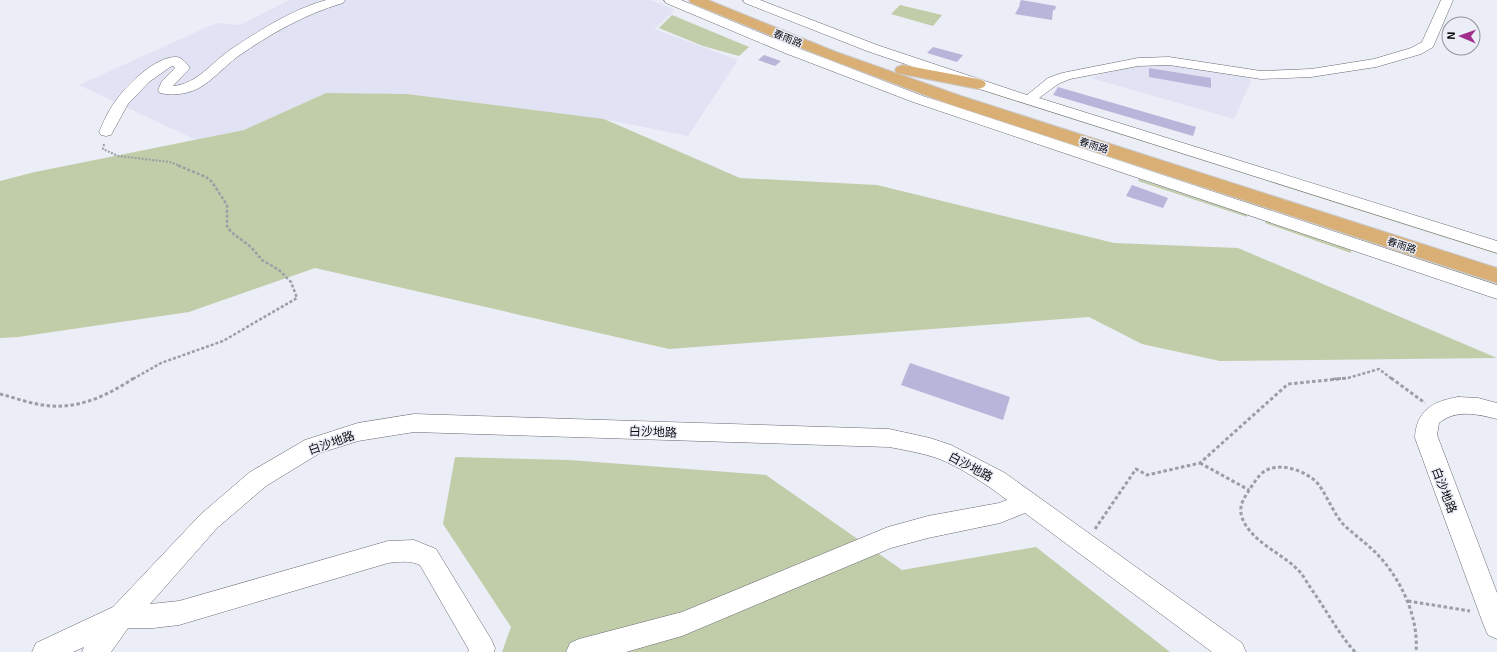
<svg xmlns="http://www.w3.org/2000/svg" width="1497" height="652" font-family="'Exo 2','Noto Sans SC',sans-serif">
  <style>
    .built { fill: #e1e3f5 }
    .green { fill: #c1cda9 }
    .building { fill: #b9b4d9 }
    .lines { fill: none; stroke-linecap: round; stroke-linejoin: round }
    .minor-casing { stroke: #676871; stroke-width: 1 }
    .major-casing { stroke: #cacacb; stroke-width: 2 }
    .path-far2 { stroke: #9c9da5; stroke-width: 2; stroke-dasharray: 2 1.5; stroke-linecap: butt }
    .path-far1 { stroke: #9c9da5; stroke-width: 2.5; stroke-dasharray: 3 2; stroke-linecap: butt }
    .path { stroke: #9c9da5; stroke-width: 3; stroke-dasharray: 3.5 2.5; stroke-linecap: butt }
    .minor { fill: #fff; fill-rule: evenodd }
    .major { fill: #d9af76; fill-rule: evenodd }
    .labels { text-anchor: middle; dominant-baseline: central; stroke-width: 3; stroke-linejoin: round; paint-order: stroke }
    .far-street-label { font-size: 10px; fill: #0d0e11; stroke: #ebedf7 }
    .street-label { font-size: 12px; fill: #0d0e11; stroke: #ebedf7 }
  </style>
  <rect width="100%" height="100%" fill="#ebedf7"/>
  <!-- built -->
  <g class="built">
    <polygon points="289,0 650,0 675,10 654,29 738,60 688,136 604,119 326,93 244,130 196,140 79,85 216,23 240,25"/>
    <polygon points="1147,64 1168,65 1247,77 1251,81 1234,119 1091,78 1118,69"/>
  </g>
  <!-- green -->
  <g class="green">
    <polygon points="900,5 942,15 933,26 891,14"/>
    <polygon points="672,15 749,47 739,56 703,46 659,28"/>
    <polygon points="968,86 991,90 1497,250 1497,254"/>
    <polygon points="326,93 407,94 604,119 740,178 877,185 1114,243 1238,248 1497,358 1220,361 1142,344 1089,317 669,349 315,268 189,312 18,337 0,338 0,181 35,172 244,130"/>
    <polygon points="970,111 1281,213 1280,218 967,114"/>
    <polygon points="1139,179 1247,215 1247,217 1138,181"/>
    <polygon points="1266,221 1351,250 1351,253 1265,223"/>
    <polygon points="1307,222 1497,284 1497,289 1306,226"/>
    <polygon points="455,457 569,460 766,475 902,570 1036,547 1170,652 502,652 511,627 443,524"/>
  </g>
  <!-- building -->
  <g class="building">
    <polygon points="1021,0 1056,6 1055,10 1053,10 1052,20 1015,14 1020,5 1019,5"/>
    <polygon points="933,47 963,55 957,62 927,53"/>
    <polygon points="764,55 781,61 775,66 758,60"/>
    <polygon points="1149,68 1211,78 1211,88 1149,77"/>
    <polygon points="1058,87 1196,127 1193,136 1053,95"/>
    <polygon points="1132,185 1168,198 1163,208 1126,196"/>
    <polygon points="910,363 1010,397 1003,420 901,385"/>
  </g>
  <g class="lines">
    <!-- minor casing -->
    <g class="minor-casing">
      <g id="minor">
        <path d="M326 0H345L343 3C305 14 270 34 237 57 224 67 213 80 199 88 188 94 172 96 160 93L158 90 162 81 175 68 173 66 170 67 149 82 128 104 111 135 106 136 101 135 99 132C104 121 109 109 117 99 128 84 155 57 176 57 182 57 187 64 190 68L173 86C197 84 211 63 230 50 260 30 291 10 326 0Z"/>
        <polygon points="664,0 681,0 795,47 923,96 1497,285 1497,299 913,102 785,53 666,3"/>
        <polygon points="743,0 760,0 877,45 1027,95 1048,78 1062,73 1138,58 1169,57 1261,71 1311,69 1374,59 1411,48 1422,42 1441,0 1453,0 1433,47 1421,54 1376,67 1311,77 1261,79 1169,65 1138,66 1070,79 1058,84 1039,98 1497,241 1497,253 973,87 867,51 745,3"/>
        <path d="M1458 397 1478 398 1497 403V419C1477 414 1456 409 1439 423L1437 435 1497 593V639L1488 635 1484 626 1415 438C1416 411 1433 401 1458 397Z"/>
        <path d="M414 414 889 429 930 438 951 445 1005 473 1242 643 1246 652H1212L1025 513 1000 523 928 538 891 548 682 636 626 652H566L570 643 579 639 682 612 888 527 928 516 999 503 1007 500C986 484 962 468 937 458 922 453 905 450 889 447L414 432 358 441 320 453 266 486 217 528 150 604 179 601 388 541 414 540 436 549 491 639 495 648 494 652H468L469 650 420 565C410 560 398 562 388 563L179 625 153 628H128L111 652H82L84 647 73 652H32L36 643 113 607 201 514 250 472 305 440 358 423Z"/>
      </g>
    </g>
    <!-- major casing -->
    <g class="major-casing">
      <g id="major">
        <polygon points="689,0 708,0 836,52 961,96 1497,268 1497,283 949,104 826,58 691,3"/>
        <polygon points="903,65 978,79 984,81 986,84 984,87 978,89 897,73 895,70 897,67"/>
      </g>
    </g>
    <!-- path-far2 -->
    <polyline class="path-far2" points="104,144 103,149 118,156 170,162 180,166"/>
    <!-- path-far1 -->
    <g class="path-far1">
      <polyline points="133,379 161,363 223,341 297,298 291,282 279,270 262,260 251,247 231,232 227,226 227,205 212,182 206,177 177,165"/>
      <polyline points="1333,379 1348,378 1379,369 1392,379"/>
    </g>
    <!-- path -->
    <g class="path">
      <polyline points="1391,378 1425,403"/>
      <path d="M0 394C16 398 34 405 51 406 82 408 110 394 134 378"/>
      <polyline points="1200,463 1249,490"/>
      <polyline points="1095,529 1136,469 1147,475 1200,463 1288,384 1348,378"/>
      <polyline points="1408,601 1470,611"/>
      <path d="M1355 652C1338 633 1327 611 1312 590 1307 583 1303 574 1296 568 1279 552 1253 542 1243 520 1238 509 1242 501 1248 492 1252 486 1258 475 1265 471 1281 461 1309 472 1319 485 1328 498 1333 512 1343 524 1353 534 1365 542 1375 552 1400 577 1419 616 1416 652"/>
    </g>
    <!-- minor -->
    <use href="#minor" class="minor"/>
    <!-- major -->
    <use href="#major" class="major"/>
  </g>
  <g class="labels">
    <!-- far-street labels -->
    <g class="far-street-label">
      <text transform="translate(788 38) rotate(22)">春雨路</text>
      <text transform="translate(1094 145) rotate(18)">春雨路</text>
      <text transform="translate(1402 245) rotate(18)">春雨路</text>
    </g>
    <!-- street labels -->
    <g class="street-label">
      <text transform="translate(653 431) rotate(2)">白沙地路</text>
      <text transform="translate(331 442) rotate(-19)">白沙地路</text>
      <text transform="translate(971 466) rotate(28)">白沙地路</text>
      <text transform="translate(1445 490) rotate(69)">白沙地路</text>
    </g>
  </g>
  <!-- north arrow -->
  <g transform="translate(1461 36) rotate(272)"><circle r="19" fill="#ebedf7" stroke="#92949b"/>
  <path d="M0-3L7 15L0 10L-7 15Z" fill="#a02f8c"/>
  <text y="-6" font-size="11" font-weight="bold" text-anchor="middle" fill="#0d0e11">N</text>
  </g>
</svg>
